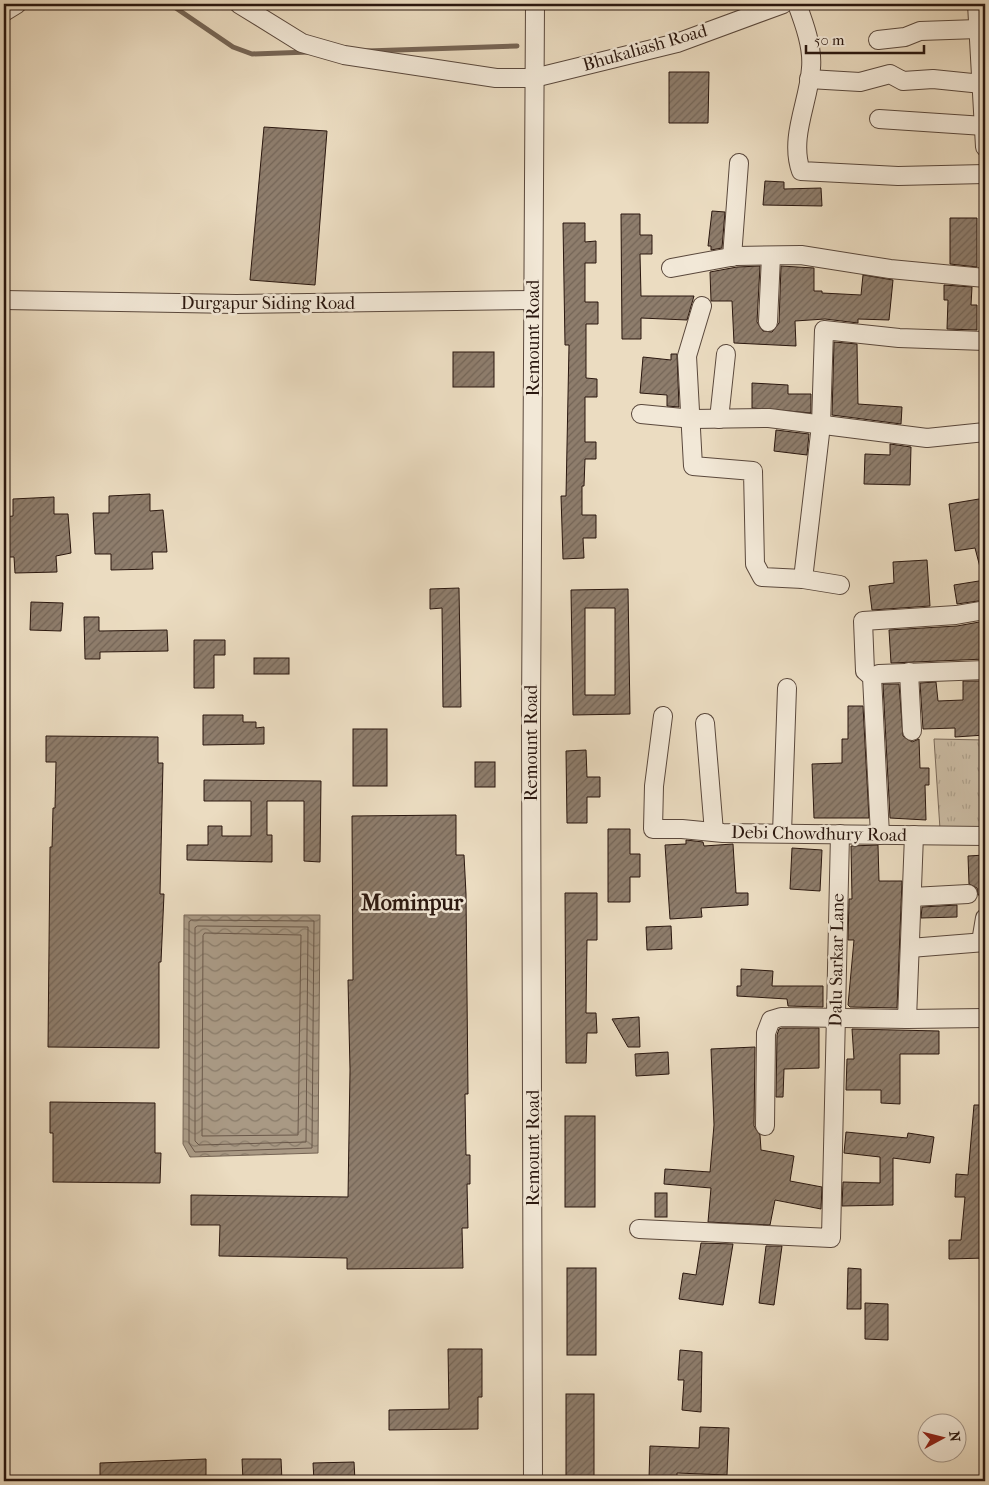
<svg xmlns="http://www.w3.org/2000/svg" width="989" height="1485" font-family="'IM FELL French Canon',serif">
  <style>
    .grass { fill: url(#grass-tufts); stroke: #7a6959 }
    .water { fill: url(#water-waves); stroke: #766555 }
    .lines { fill: none; stroke-linecap: round; stroke-linejoin: round }
    .shore { stroke: #6a584a; stroke-width: 1 }
    .stream { stroke: #766555; stroke-width: 5 }
    .building { fill: url(#building-hatch); stroke: #2a170f; fill-rule: evenodd }
    .minor-casing { stroke: #5a483c; stroke-width: 20 }
    .minor { stroke: #f2e8d7; stroke-width: 18 }
    .labels { text-anchor: middle; dominant-baseline: central; stroke-width: 5; stroke-linejoin: round; paint-order: stroke }
    .street-label { font-size: 18px; fill: #2a170f; stroke: #f2e8d7 }
    .district-label { font-size: 22px; font-weight: bold; fill: #2a170f; stroke: #f2e8d7 }
  </style>
  <defs>
    <pattern id="grass-tufts" width="24" height="20" patternUnits="userSpaceOnUse" patternTransform="scale(1.25)"><rect width="24" height="20" fill="#cabba3"/><path d="M3 7l-1-3M5 7V3M7 7l1-3M15 17l-1-3M17 17v-4M19 17l1-3" fill="none" stroke="#aea08b"/></pattern>
    <pattern id="water-waves" width="16" height="10" patternUnits="userSpaceOnUse" patternTransform="scale(1.25)"><rect width="16" height="10" fill="#a99984"/><path d="M0 5q4-4 8 0t8 0" fill="none" stroke="#8a7c6a"/></pattern>
    <pattern id="building-hatch" width="6" height="6" patternUnits="userSpaceOnUse" patternTransform="scale(1.25)"><rect width="6" height="6" fill="#8e7d6c"/><path d="M-1 1l2-2M0 6l6-6M5 7l2-2" fill="none" stroke="#746557"/></pattern>
  </defs>
  <rect width="100%" height="100%" fill="#ebdcc1"/>
  <filter id="stains"><feTurbulence type="fractalNoise" baseFrequency=".004" numOctaves="4"/><feColorMatrix values="0 0 0 0 .2 0 0 0 0 .09 0 0 0 0 .02 0 0 0 .5 -.17"/></filter>
  <radialGradient id="worn" r=".72"><stop offset=".6" stop-color="#630" stop-opacity="0"/><stop offset="1" stop-color="#630" stop-opacity=".3"/></radialGradient>
  <!-- grass -->
  <polygon class="grass" points="934,739 985,740 985,827 940,829"/>
  <!-- water -->
  <polygon class="water" points="184,915 320,915 318,1153 190,1157 183,1144"/>
  <g class="lines">
    <!-- shore -->
    <g class="shore">
      <polygon points="192,920 314,921 312,1148 195,1152 189,1143 189,922"/>
      <polygon points="198,926 308,927 306,1142 199,1145 195,1141 195,928"/>
      <polygon points="205,933 301,935 298,1135 202,1136 203,936"/>
    </g>
    <!-- stream -->
    <g class="stream">
      <polyline points="170,4 233,47 252,54 309,52"/>
      <polyline points="367,51 517,46"/>
    </g>
  </g>
  <!-- building -->
  <g class="building">
    <polygon points="669,72 709,72 708,123 669,123"/>
    <polygon points="264,127 327,131 315,285 250,280"/>
    <polygon points="765,181 784,182 784,189 821,188 822,206 763,205"/>
    <polygon points="712,211 725,212 722,248 711,250 711,246 708,246"/>
    <polygon points="621,214 640,214 640,235 652,235 652,254 640,254 641,296 694,296 687,320 641,318 641,339 622,339"/>
    <polygon points="950,218 977,218 977,267 950,264"/>
    <polygon points="563,223 585,223 585,242 596,241 596,263 585,263 585,302 598,302 598,324 586,324 586,378 597,379 597,397 585,397 585,442 596,442 596,459 585,459 584,486 582,486 582,515 596,515 596,538 583,538 584,558 563,559 561,496 566,496 569,345 565,345"/>
    <polygon points="760,266 757,322 763,331 772,332 779,323 781,266 814,268 814,291 822,291 822,293 861,295 863,275 893,280 889,320 858,319 858,323 825,319 795,321 796,346 734,343 732,301 711,301 710,272 737,267"/>
    <polygon points="944,285 972,287 971,305 977,305 977,330 947,329 948,300 944,300"/>
    <polygon points="834,342 857,344 858,404 902,407 901,424 832,415"/>
    <rect x="453" y="352" width="41" height="35"/>
    <polygon points="671,354 677,354 679,407 667,406 667,395 640,393 643,357 671,360"/>
    <polygon points="752,383 788,385 788,394 811,394 811,413 752,408"/>
    <polygon points="776,430 809,434 807,455 774,451"/>
    <polygon points="890,444 911,447 910,485 864,484 865,454 890,455"/>
    <polygon points="150,494 150,511 163,510 167,552 152,552 153,569 111,570 111,554 95,554 93,513 109,513 109,496"/>
    <polygon points="54,497 54,514 68,514 71,553 56,556 57,572 15,573 14,557 4,557 4,517 13,516 13,499"/>
    <polygon points="985,498 985,571 981,571 975,548 955,551 949,504"/>
    <polygon points="927,560 930,606 872,610 869,586 894,583 893,562"/>
    <polygon points="985,580 985,600 957,604 954,585"/>
    <polygon points="459,588 461,707 443,707 442,608 430,609 430,589"/>
    <path d="M628 589 630 714 573 715 571 590ZM585 608H615V695H585Z"/>
    <polygon points="31,602 63,603 61,631 30,630"/>
    <polygon points="84,617 99,617 99,631 167,630 168,651 100,652 100,659 85,659"/>
    <polygon points="985,621 985,659 891,663 889,630 957,626"/>
    <polygon points="194,640 225,640 225,655 214,655 214,688 194,688"/>
    <rect x="254" y="658" width="35" height="16"/>
    <polygon points="963,681 985,681 985,735 955,737 955,728 923,729 920,683 936,682 938,701 963,700"/>
    <polygon points="883,684 899,684 903,736 912,742 919,739 920,768 929,768 929,785 925,785 926,820 890,818"/>
    <polygon points="848,706 863,706 869,818 814,818 812,764 842,763 842,739 848,739"/>
    <polygon points="203,715 243,715 243,722 256,722 256,728 264,727 264,744 203,745"/>
    <rect x="353" y="729" width="34" height="57"/>
    <polygon points="46,736 158,737 158,763 163,763 160,894 164,894 161,962 159,962 159,1048 48,1047 50,847 52,847 53,808 55,808 56,762 46,762"/>
    <polygon points="586,750 587,777 600,777 600,797 587,797 587,823 567,823 566,751"/>
    <rect x="475" y="762" width="20" height="25"/>
    <polygon points="204,780 321,781 320,862 304,861 304,801 267,801 267,835 272,835 272,862 187,860 187,845 208,845 208,826 222,826 222,836 251,836 251,801 204,801"/>
    <polygon points="456,815 456,855 464,855 466,894 468,1094 465,1094 466,1155 470,1155 470,1184 467,1184 468,1228 462,1228 463,1268 347,1269 347,1258 219,1256 220,1225 191,1225 191,1195 348,1197 350,1070 348,980 353,980 352,816"/>
    <polygon points="608,829 630,829 630,854 640,854 640,877 630,877 630,902 608,902"/>
    <polygon points="686,840 703,842 704,846 733,844 736,893 748,893 748,905 701,908 702,917 670,919 665,845 686,844"/>
    <polygon points="878,845 879,881 902,881 897,1008 850,1007 848,1005 854,940 848,940 849,899 852,899 851,846"/>
    <polygon points="792,848 822,850 820,891 790,889"/>
    <polygon points="985,855 985,895 978,895 977,888 969,884 968,856"/>
    <polygon points="565,893 597,893 597,940 587,940 586,1013 596,1013 597,1033 587,1033 586,1063 566,1063"/>
    <polygon points="957,905 957,917 921,918 922,907"/>
    <polygon points="671,926 672,949 647,950 646,927"/>
    <polygon points="741,969 773,971 772,986 823,986 823,1007 788,1006 787,999 737,996 737,986 741,986"/>
    <polygon points="639,1017 640,1047 628,1047 612,1019"/>
    <polygon points="782,1028 819,1028 819,1068 784,1069 783,1097 776,1097 777,1035 779,1029"/>
    <polygon points="852,1029 939,1031 939,1054 900,1054 900,1104 881,1103 881,1090 846,1090 847,1059 854,1059"/>
    <polygon points="755,1047 754,1126 760,1135 761,1150 794,1156 790,1181 822,1187 821,1209 775,1200 770,1225 708,1222 711,1188 664,1184 665,1169 710,1172 714,1125 711,1049"/>
    <polygon points="668,1052 669,1074 636,1076 635,1054"/>
    <polygon points="50,1102 155,1103 155,1153 161,1153 160,1183 53,1182 53,1133 50,1133"/>
    <polygon points="974,1105 981,1105 982,1113 985,1113 985,1132 983,1132 985,1171 983,1170 981,1202 983,1203 980,1240 985,1240 985,1258 949,1259 949,1240 961,1240 965,1197 955,1197 956,1174 968,1175"/>
    <rect x="565" y="1116" width="30" height="91"/>
    <polygon points="846,1132 907,1138 908,1133 934,1137 930,1163 893,1158 893,1205 842,1206 843,1182 880,1183 880,1157 844,1153"/>
    <rect x="655" y="1193" width="12" height="24"/>
    <polygon points="701,1243 733,1244 723,1305 679,1299 683,1273 696,1275"/>
    <polygon points="766,1246 782,1246 774,1305 759,1303"/>
    <rect x="567" y="1268" width="29" height="87"/>
    <polygon points="848,1268 861,1269 861,1309 847,1309"/>
    <polygon points="865,1303 888,1304 888,1340 865,1339"/>
    <polygon points="448,1349 482,1349 482,1397 478,1397 478,1429 389,1430 389,1410 449,1409"/>
    <polygon points="680,1350 702,1352 701,1412 682,1410 684,1380 678,1380"/>
    <rect x="566" y="1394" width="28" height="87"/>
    <polygon points="700,1427 729,1428 727,1475 677,1473 677,1479 649,1478 650,1446 699,1448"/>
    <polygon points="206,1459 206,1481 100,1481 100,1463"/>
    <polygon points="242,1459 281,1459 282,1481 243,1481"/>
    <polygon points="354,1462 355,1481 314,1481 313,1463"/>
  </g>
  <g class="lines">
    <!-- minor casing -->
    <g class="minor-casing">
      <g id="minor">
        <polyline points="239,4 302,43 344,55 496,78 534,78 677,43 783,4"/>
        <path d="M797 4C804 23 813 47 811 68 809 102 789 137 801 171L898 176 985 174"/>
        <polyline points="977,4 985,147"/>
        <polyline points="4,12 17,4"/>
        <polyline points="878,40 905,37 920,31 978,29"/>
        <polyline points="809,79 860,82 890,74 903,81 933,79 982,84"/>
        <polyline points="879,119 984,126"/>
        <polyline points="732,257 739,163"/>
        <polyline points="671,268 736,256 801,255 890,269 985,278"/>
        <polyline points="4,300 236,304 533,300"/>
        <polyline points="702,306 687,356 693,466 753,471 755,564 762,577 803,579 840,585"/>
        <polyline points="768,322 771,256"/>
        <polyline points="641,414 693,419 769,418 927,438 985,432"/>
        <polyline points="719,419 726,354"/>
        <polyline points="803,579 821,425 824,330 899,338 985,341"/>
        <polyline points="909,672 912,731"/>
        <polyline points="872,677 879,674 985,670"/>
        <polyline points="663,716 654,786 653,829 682,829 723,833 985,836"/>
        <polyline points="705,723 714,832"/>
        <polyline points="782,833 787,688"/>
        <polyline points="880,835 872,677 865,671 863,621 956,615 985,610"/>
        <polyline points="912,897 968,894"/>
        <polyline points="981,942 985,918"/>
        <polyline points="910,948 985,942"/>
        <polyline points="907,1019 985,1018"/>
        <polyline points="765,1126 766,1033 771,1020 781,1017 907,1019 914,835"/>
        <polyline points="639,1229 831,1238 840,834"/>
        <polyline points="533,1481 531,719 535,4"/>
      </g>
    </g>
    <!-- minor -->
    <use href="#minor" class="minor"/>
  </g>
  <g class="labels">
    <!-- street labels -->
    <g class="street-label">
      <text transform="translate(645 48) rotate(-16)">Bhukaliash Road</text>
      <text x="268" y="303">Durgapur Siding Road</text>
      <text transform="translate(533 338) rotate(-90)">Remount Road</text>
      <text transform="translate(531 743) rotate(-90)">Remount Road</text>
      <text transform="translate(819 834) rotate(1)">Debi Chowdhury Road</text>
      <text transform="translate(837 960) rotate(-89)">Dalu Sarkar Lane</text>
      <text transform="translate(533 1148) rotate(-90)">Remount Road</text>
    </g>
    <!-- district labels -->
    <g class="district-label">
      <text x="412" y="903">Mominpur</text>
    </g>
  </g>
  <!-- margin -->
  <rect width="989" height="1485" fill="none" stroke="#ebdcc1" stroke-width="20"/>
  <rect x="5" y="5" width="979" height="1475" fill="none" stroke="#2a170f" stroke-width="2.5"/>
  <rect x="10" y="10" width="969" height="1465" fill="none" stroke="#2a170f"/>
  <!-- north arrow -->
  <g transform="translate(942 1438) rotate(83)"><circle r="24" fill="#f2e8d7" stroke="#a29487"/>
  <path d="M0-4L9 19L0 12L-9 19Z" fill="#8f2418"/>
  <text y="-8" font-size="14" font-weight="bold" text-anchor="middle" fill="#2a170f">N</text>
  </g>
  <!-- scale -->
  <path d="M806 45v8h118v-8" fill="none" stroke="#2a170f" stroke-width="2.5"/>
  <text x="814" y="45" font-size="15" fill="#2a170f" stroke="#f2e8d7" stroke-width="4" paint-order="stroke">50 m</text>
  <rect width="100%" height="100%" filter="url(#stains)"/>
  <rect width="100%" height="100%" fill="url(#worn)"/>
</svg>
